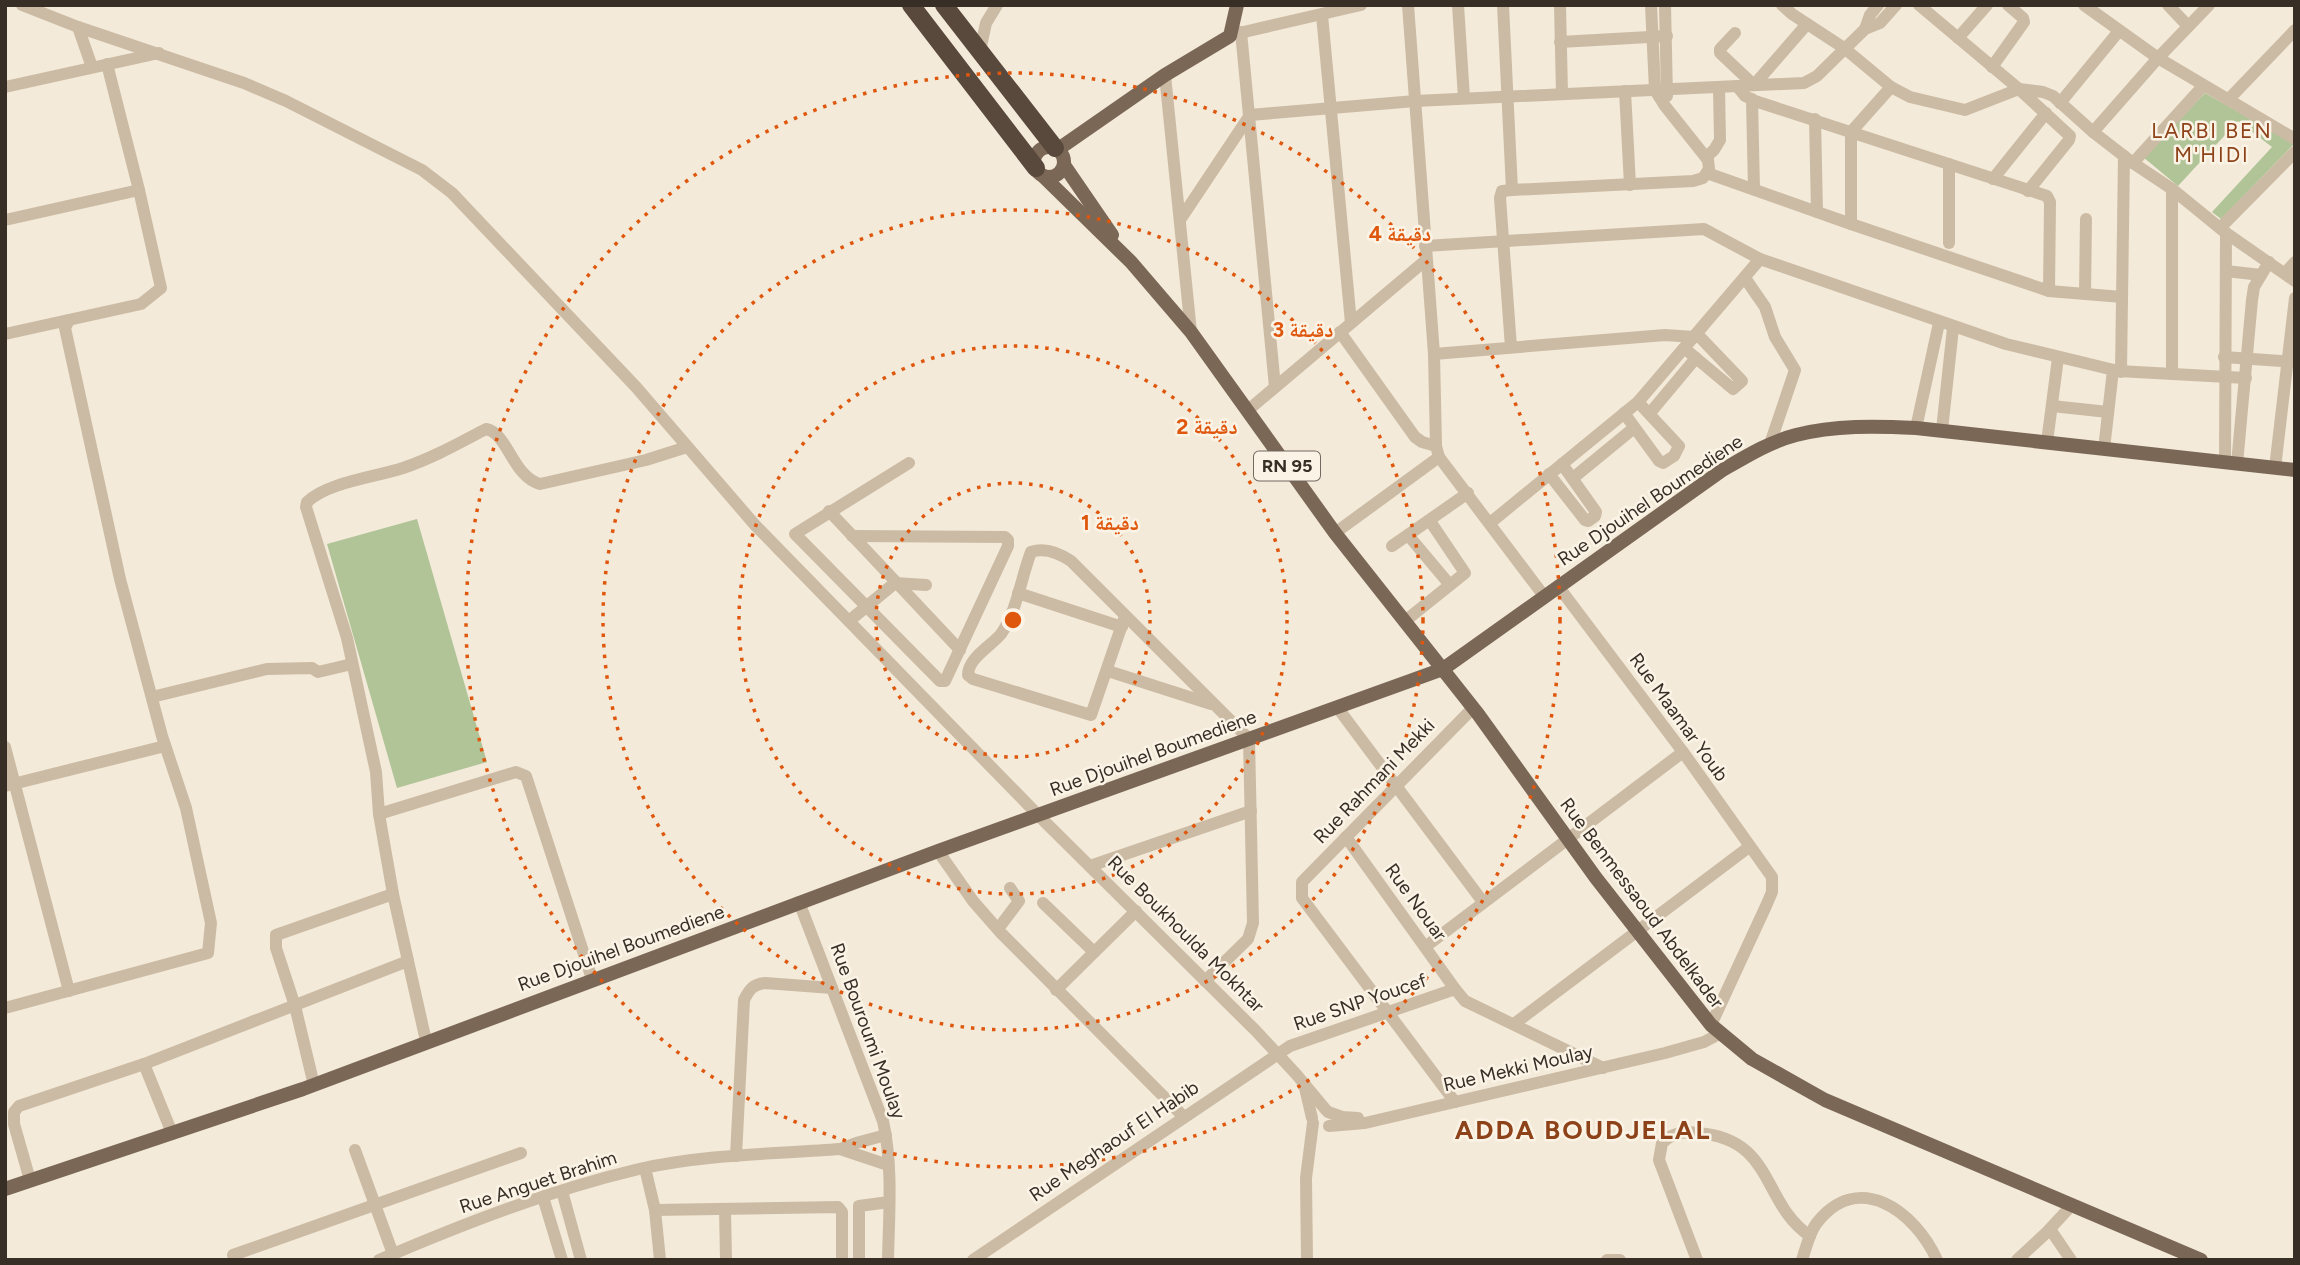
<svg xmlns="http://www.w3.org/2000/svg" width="2300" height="1265" font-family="Figtree,'Noto Naskh Arabic',sans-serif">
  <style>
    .green { fill: #b0c498 }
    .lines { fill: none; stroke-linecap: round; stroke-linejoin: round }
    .minor { stroke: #ccbba4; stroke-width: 12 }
    .major { stroke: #7b6756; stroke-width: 14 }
    .highway { stroke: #59493d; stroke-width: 18 }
    .ring { fill: none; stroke: #df570d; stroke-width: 3.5; stroke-dasharray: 3.5 7 }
    .labels { text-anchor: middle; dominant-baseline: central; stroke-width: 5; stroke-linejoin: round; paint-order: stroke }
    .shield { fill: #fbf4e6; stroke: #726960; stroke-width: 2 }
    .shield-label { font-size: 18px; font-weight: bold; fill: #372e26 }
    .street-label { font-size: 19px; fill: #372e26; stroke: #fbf4e6 }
    .neighbourhood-label { font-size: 21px; letter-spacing: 2px; fill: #8d4219; stroke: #fbf4e6 }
    .district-label { font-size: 26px; font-weight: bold; letter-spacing: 2px; fill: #8d4219; stroke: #fbf4e6 }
    .centre { fill: #df570d; stroke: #fbf4e6; stroke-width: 3.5 }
    .ring-label { font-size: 21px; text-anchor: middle; font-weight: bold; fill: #df570d; stroke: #fbf4e6; stroke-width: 5; stroke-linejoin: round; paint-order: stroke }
  </style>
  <rect width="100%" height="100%" fill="#f3ead9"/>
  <!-- green -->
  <g class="green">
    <polygon points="2205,93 2294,144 2221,219 2212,212 2272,147 2238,121 2178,186 2143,157"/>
    <polygon points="417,519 487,762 397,788 327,544"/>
  </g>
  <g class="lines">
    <!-- minor -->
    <g class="minor">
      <polyline points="22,5 78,27 244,83 286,101 422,170 452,193 636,387 755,525 1038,815 1256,1031 1296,1074 1326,1110"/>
      <polyline points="1408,5 1434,354 1436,446 1439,457 1544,596"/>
      <polyline points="1458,5 1464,98"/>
      <polyline points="1503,5 1512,190 1693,181 1703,178 1709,169 1708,160 1665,106 1655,90 1651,5"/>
      <polyline points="1560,5 1562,94"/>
      <polyline points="1665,5 1667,96"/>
      <polyline points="1782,5 1792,14 1844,48 1891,87 1910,97 1965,110 2019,89 2070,136 2069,140 2028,191"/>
      <polyline points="1919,5 2019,89 2043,92 2053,96 2093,132 2133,163"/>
      <polyline points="2084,5 2158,58 2295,139"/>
      <polyline points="2168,5 2188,26"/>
      <polyline points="1322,15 1351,323"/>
      <polyline points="78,27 92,67"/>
      <polyline points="1865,29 1870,15 1878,5"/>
      <polyline points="1241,32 1275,387"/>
      <polyline points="1735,33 1720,49 1720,53 1754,85 1807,24"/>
      <polyline points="1235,34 1361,5"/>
      <polyline points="1958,38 1987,5"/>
      <polyline points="1560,42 1667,36"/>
      <polyline points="980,51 986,23 997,5"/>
      <polyline points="1992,67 2024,22 2023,18 2008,5"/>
      <polyline points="1165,75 1191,332"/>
      <polyline points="1737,86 1745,96 1755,101 2047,196 2050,202 2049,291"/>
      <polyline points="2203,86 2133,163 2172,189 2226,233 2295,281"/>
      <polyline points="5,87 159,53"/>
      <polyline points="1625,91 1630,185"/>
      <polyline points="1752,99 1754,189"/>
      <polyline points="2228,100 2295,30"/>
      <polyline points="2060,103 2119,31"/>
      <polyline points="1815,119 1817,212"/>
      <polyline points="2093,132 2158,58 2209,5"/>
      <polyline points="1706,157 1714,150 1720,140 1719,87"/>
      <polyline points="1707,173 1851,224 2049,291 2122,297"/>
      <polyline points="1993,179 2046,113"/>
      <polyline points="5,220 139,190"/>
      <polyline points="1180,220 1250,115 1415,101 1804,83 1817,76 1865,29 1880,23 1896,5"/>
      <polyline points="1851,224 1851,132 1891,87"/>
      <polyline points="2220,228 2295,152"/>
      <polyline points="1949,243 1949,164"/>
      <polyline points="1425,246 1704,229 1760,259 2006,344 2118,371 2246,378"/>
      <polyline points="2226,271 2261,275"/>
      <polyline points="2285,273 2295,262"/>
      <polyline points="1745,278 1765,307 1775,337 1795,370 1770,444"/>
      <polyline points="2085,294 2086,219"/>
      <polyline points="1340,332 1415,437 1422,442 1436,446"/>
      <polyline points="5,334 141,304 161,288 139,190 107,64"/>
      <polyline points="1511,347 1500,198 1502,191 1512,190"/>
      <polyline points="1684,348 1733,389 1742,381 1697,334"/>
      <polyline points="1434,354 1665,335 1694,337"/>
      <polyline points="2224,357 2294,362"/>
      <polyline points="2121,372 2124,156"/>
      <polyline points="2172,374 2172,189"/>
      <polyline points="2052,406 2108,412"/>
      <polyline points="1247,411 1426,260"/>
      <polyline points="1624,413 1659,461 1663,463 1674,456 1679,446 1638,402"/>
      <polyline points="1650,413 1696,358"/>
      <polyline points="1916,428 1939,323"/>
      <polyline points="1942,430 1953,328"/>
      <polyline points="2047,442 2058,358"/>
      <polyline points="2104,449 2113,370"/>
      <polyline points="2225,463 2226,233"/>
      <polyline points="2237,464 2252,300 2254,287 2269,262"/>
      <polyline points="2275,468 2295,298"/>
      <polyline points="1549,474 1585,520 1588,521 1595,516 1596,512 1562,464"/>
      <polyline points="1573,478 1634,428"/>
      <polyline points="829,511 960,650"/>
      <polyline points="1490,523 1638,402 1760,259"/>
      <polyline points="1335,533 1439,457"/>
      <polyline points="1408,535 1450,585"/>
      <polyline points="852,536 1005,537 1008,540 1008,546 945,681 940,681 795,534 909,463"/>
      <polyline points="1392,546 1468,493"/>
      <polyline points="1558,586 1683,752 1772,877 1772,892 1766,906 1711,1025"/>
      <polyline points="1018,593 1122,627"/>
      <path d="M1125 616 1091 715 973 679 968 675C968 658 991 646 1001 634 1017 611 1021 578 1031 552 1045 547 1059 553 1071 561L1249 739 1253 923 1248 939 1205 981"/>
      <polyline points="849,621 895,583 926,585"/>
      <polyline points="1405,621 1465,573 1430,521"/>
      <polyline points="1108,671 1211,704"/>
      <polyline points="152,697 267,669 312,668 318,672 352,664"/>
      <polyline points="1337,707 1483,902"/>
      <polyline points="5,747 69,991"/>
      <polyline points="5,786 165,746"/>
      <polyline points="379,814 516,772 526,776 592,979"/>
      <polyline points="1346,837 1455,989"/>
      <polyline points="938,851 973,901 1001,933 1184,1117"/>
      <polyline points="1090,866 1251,811"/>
      <path d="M799 902 883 1121C893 1166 889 1214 888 1260"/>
      <polyline points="1043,903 1094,952"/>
      <polyline points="998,929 1019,901 1010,888"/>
      <polyline points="1425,947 1683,752"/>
      <polyline points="1056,990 1136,911"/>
      <polyline points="5,1008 208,953 211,923 186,808 162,736 120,579 65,328 69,320"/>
      <polyline points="1514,1024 1749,847"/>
      <path d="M426 1041 393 894 379 814 376 772 347 638 306 507 307 502C328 482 376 477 403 468 433 458 459 443 486 429 508 433 512 476 540 484L646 460 687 447"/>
      <polyline points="314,1085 295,1006 276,948 276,935 393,894"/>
      <polyline points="1305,1088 1312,1118"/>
      <polyline points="1455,1102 1302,898 1302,882 1473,708"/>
      <polyline points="1328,1112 1342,1117 1358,1118"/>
      <polyline points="1329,1126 1365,1123 1665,1053 1704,1042 1721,1033"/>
      <polyline points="172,1133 144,1064 408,961"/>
      <polyline points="886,1135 856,1143 840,1149 888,1165"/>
      <polyline points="355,1150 393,1254"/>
      <path d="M736 1156 744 1000C749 990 753 984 765 983L832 988"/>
      <polyline points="645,1168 655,1210 660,1260"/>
      <polyline points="30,1180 14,1124 14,1112 19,1106 144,1064"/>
      <polyline points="562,1191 581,1260"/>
      <polyline points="543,1197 562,1260"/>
      <polyline points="725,1209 726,1260"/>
      <polyline points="655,1210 838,1207 842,1212 842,1260"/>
      <polyline points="2050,1229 2071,1260"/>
      <polyline points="233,1255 521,1153"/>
      <path d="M379 1260C463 1224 550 1190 639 1169 705 1154 774 1154 840 1149"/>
      <polyline points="859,1260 859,1206 889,1202"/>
      <polyline points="973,1260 1290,1046 1455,989 1465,1001 1603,1068"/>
      <polyline points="1307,1260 1306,1178 1313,1123"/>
      <polyline points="1607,1260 1620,1260"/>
      <path d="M1697 1260 1659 1160 1662 1143C1672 1133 1684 1131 1698 1133 1775 1139 1761 1203 1810 1236"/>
      <path d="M1802 1260C1806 1248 1809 1234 1816 1224 1858 1169 1915 1211 1937 1260"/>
      <polyline points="2017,1260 2046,1233 2072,1205"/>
    </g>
    <!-- major -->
    <g class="major">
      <circle cx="1049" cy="162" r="15"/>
      <polyline points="1057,150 1165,75 1230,36 1237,5"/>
      <polyline points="1064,165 1112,235"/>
      <polyline points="1042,175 1131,262 1191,332 1335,533 1478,714 1596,878 1711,1025 1752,1059 1825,1100 2201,1260"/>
      <path d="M5 1189 303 1089 938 851 1443 669 1721 471C1745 457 1769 442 1796 435 1835 425 1876 426 1916 428L2295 470"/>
    </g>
    <!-- highway -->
    <g class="highway">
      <polyline points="911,5 1036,168"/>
      <polyline points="944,5 1055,148"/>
    </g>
  </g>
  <!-- distance rings -->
  <g class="ring">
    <circle cx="1013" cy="620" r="137"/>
    <circle cx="1013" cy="620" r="274"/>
    <circle cx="1013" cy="620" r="410"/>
    <circle cx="1013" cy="620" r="547"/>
  </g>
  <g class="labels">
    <!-- shield labels -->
    <rect class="shield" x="1254" y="451.5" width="66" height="29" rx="5"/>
    <g class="shield-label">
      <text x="1287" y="466">RN 95</text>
    </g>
    <!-- street labels -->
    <g class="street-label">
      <text transform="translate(1650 500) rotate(-34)">Rue Djouihel Boumediene</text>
      <text transform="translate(1679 717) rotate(54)">Rue Maamar Youb</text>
      <text transform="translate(1153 753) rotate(-20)">Rue Djouihel Boumediene</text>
      <text transform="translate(1374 781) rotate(-46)">Rue Rahmani Mekki</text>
      <text transform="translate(1416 902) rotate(54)">Rue Nouar</text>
      <text transform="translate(1642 903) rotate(53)">Rue Benmessaoud Abdelkader</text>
      <text transform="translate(1186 934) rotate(45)">Rue Boukhoulda Mokhtar</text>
      <text transform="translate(621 948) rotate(-20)">Rue Djouihel Boumediene</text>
      <text transform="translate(1360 1002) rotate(-19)">Rue SNP Youcef</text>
      <text transform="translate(868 1031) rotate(70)">Rue Bouroumi Moulay</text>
      <text transform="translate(1518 1068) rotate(-13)">Rue Mekki Moulay</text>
      <text transform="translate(1114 1141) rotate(-34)">Rue Meghaouf El Habib</text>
      <text transform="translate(538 1182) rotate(-18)">Rue Anguet Brahim</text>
    </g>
    <!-- neighbourhood labels -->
    <g class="neighbourhood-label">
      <text x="2212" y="130">LARBI BEN<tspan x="2212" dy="24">M'HIDI</tspan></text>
    </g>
    <!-- district labels -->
    <g class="district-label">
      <text x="1583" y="1130">ADDA BOUDJELAL</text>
    </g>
  </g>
  <circle cx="1013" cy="620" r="10" class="centre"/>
  <g class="ring-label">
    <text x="1400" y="241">4 دقيقة</text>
    <text x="1303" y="337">3 دقيقة</text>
    <text x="1207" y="434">2 دقيقة</text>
    <text x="1110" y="530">1 دقيقة</text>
  </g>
  <!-- border -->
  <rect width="2300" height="1265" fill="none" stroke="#372e26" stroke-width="14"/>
</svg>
